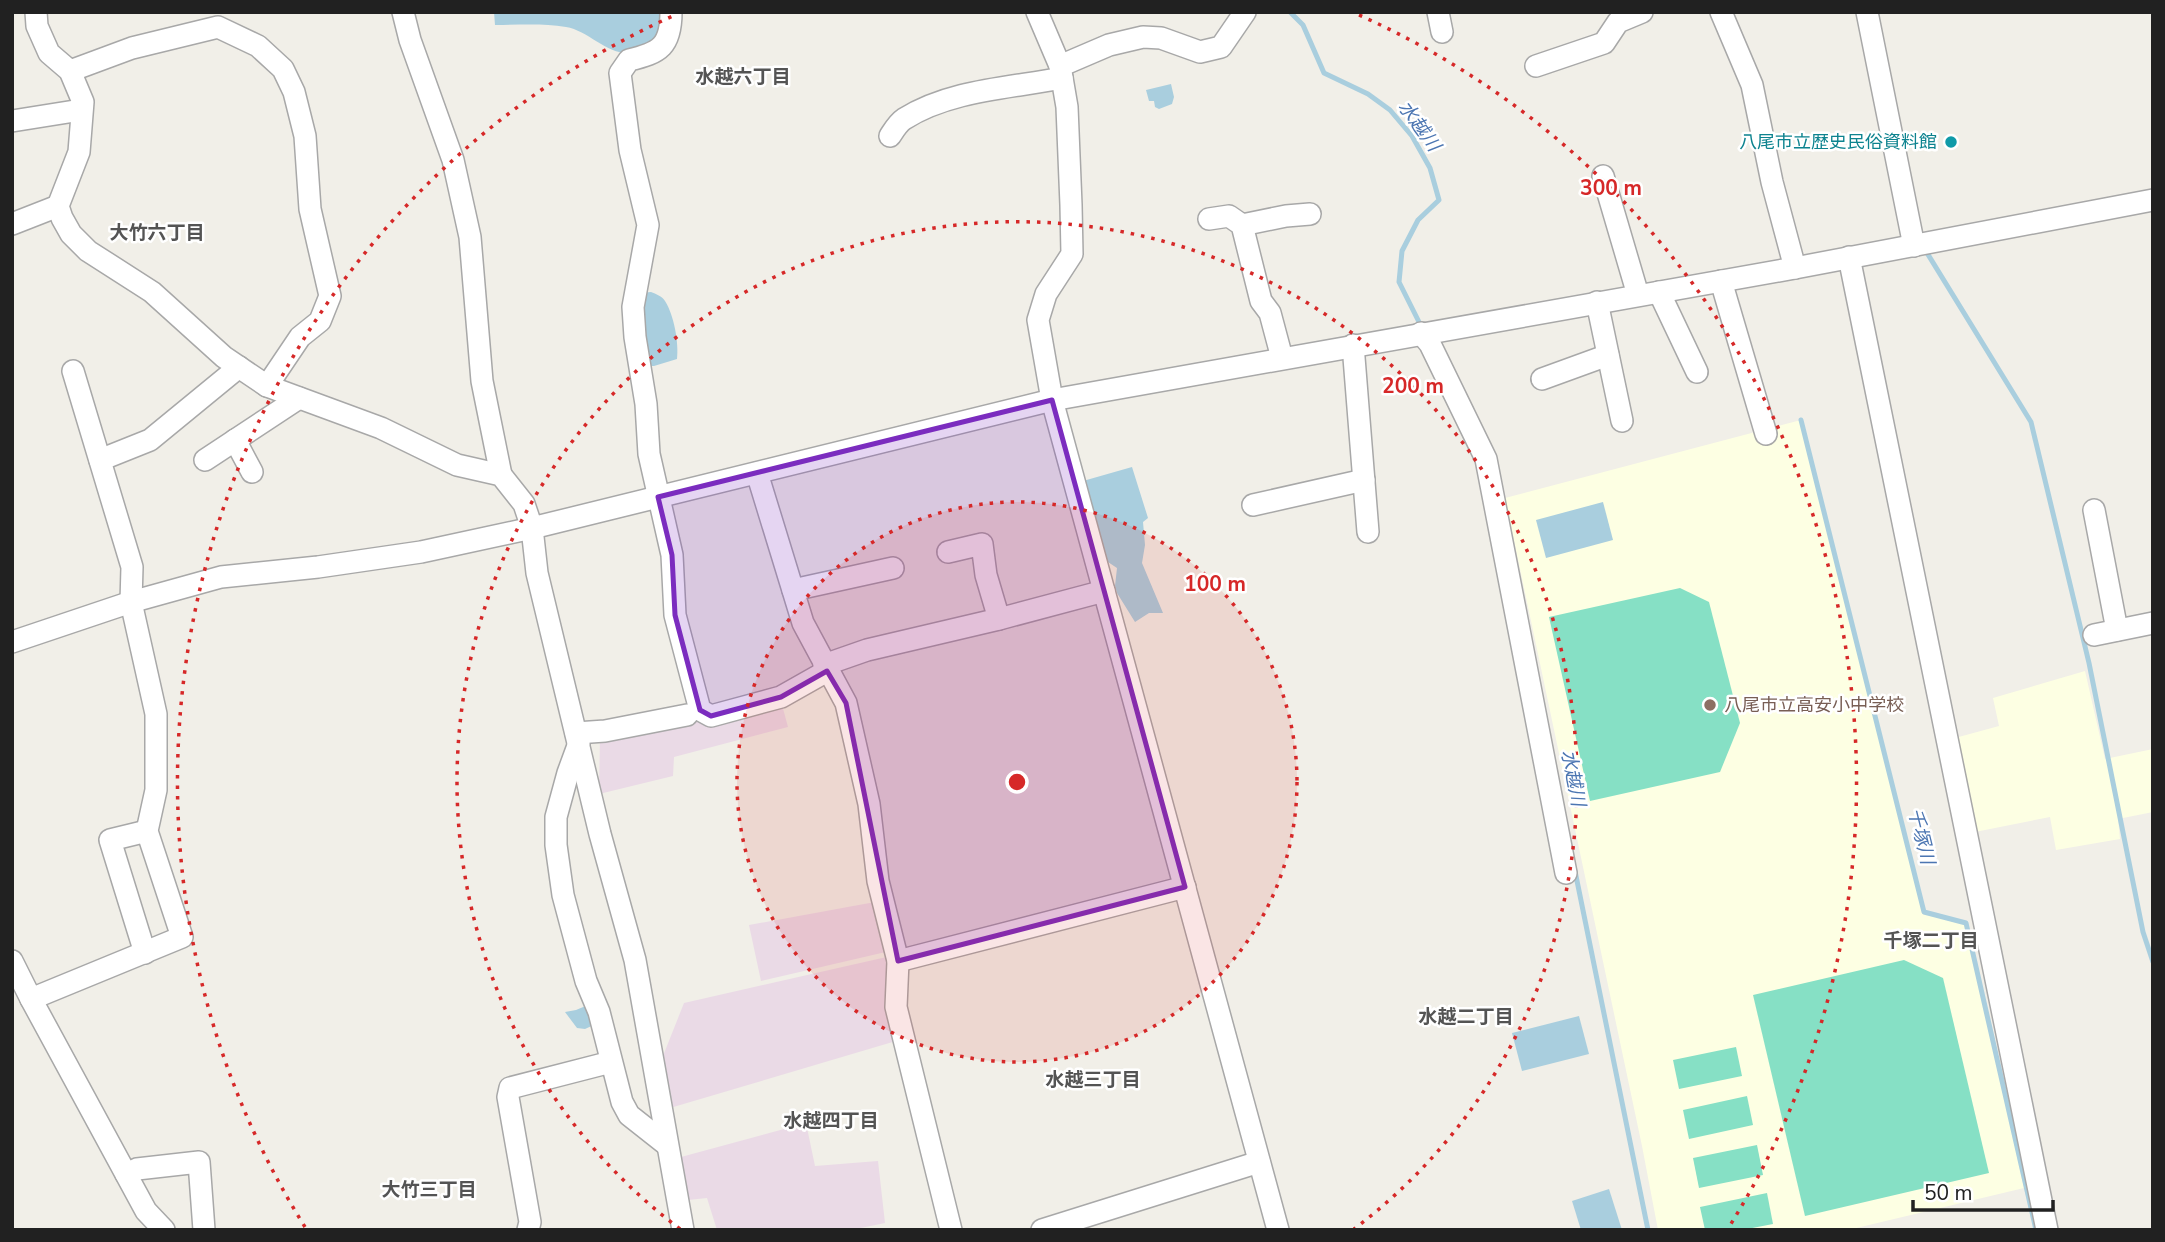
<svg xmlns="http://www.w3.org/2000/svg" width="2165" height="1242" font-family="'Nunito Sans','Noto Sans JP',sans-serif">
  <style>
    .industrial { fill: #eadae6 }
    .education { fill: #fdffe3 }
    .pitch { fill: #86e0c5 }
    .water { fill: #a9cede }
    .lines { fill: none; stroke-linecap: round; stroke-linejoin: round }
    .stream { stroke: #a9cede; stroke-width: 5 }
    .minor-casing { stroke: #a8a8a8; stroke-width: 24 }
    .minor { stroke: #fff; stroke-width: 21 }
    .marked { fill: #7b2cbf; fill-opacity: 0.2; stroke: #7b2cbf; stroke-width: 5; stroke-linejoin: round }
    .ring { fill: none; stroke: #d62828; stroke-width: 3.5; stroke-dasharray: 3.5 7 }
    .culture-dot { fill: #0f9aa8; stroke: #fff; stroke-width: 2.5 }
    .education-dot { fill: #8d6e63; stroke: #fff; stroke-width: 2.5 }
    .labels { text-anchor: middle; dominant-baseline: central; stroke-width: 5; stroke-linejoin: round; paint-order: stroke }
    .culture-label { font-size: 18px; fill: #0d838f; stroke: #fff; text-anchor: end }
    .education-label { font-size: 18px; fill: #785e54; stroke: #fff; text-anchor: start }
    .neighbourhood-label { font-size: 19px; font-weight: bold; fill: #545454; stroke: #fff }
    .water-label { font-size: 19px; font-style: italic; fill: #4c76b2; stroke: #fff }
    .centre { fill: #d62828; stroke: #fff; stroke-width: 3.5 }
    .ring-label { font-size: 21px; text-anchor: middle; font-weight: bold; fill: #d62828; stroke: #fff; stroke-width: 5; stroke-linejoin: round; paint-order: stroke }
  </style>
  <rect width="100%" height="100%" fill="#f1efe8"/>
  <!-- industrial -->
  <g class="industrial">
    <polygon points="781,701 788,727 674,757 673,776 599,794 600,738"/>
    <polygon points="875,902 890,951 761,981 749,925"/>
    <polygon points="891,956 896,1041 670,1108 663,1056 684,1003"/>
    <polygon points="806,1123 815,1166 878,1161 885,1223 851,1230 717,1230 707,1198 688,1200 681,1157"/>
  </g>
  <!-- education -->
  <g class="education">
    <polygon points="1801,420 1924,911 1966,923 2024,1188 1848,1230 1658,1230 1642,1146 1505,498"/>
    <polygon points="2085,671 2105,759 2153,749 2153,812 2118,819 2120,839 2056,850 2050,817 1975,832 1955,738 1999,726 1993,698"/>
  </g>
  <!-- pitch -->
  <g class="pitch">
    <polygon points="1680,588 1709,602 1740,723 1720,772 1590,801 1549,617"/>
    <polygon points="1904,960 1943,978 1989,1173 1805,1216 1753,995"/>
    <polygon points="1736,1047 1742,1076 1679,1089 1673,1060"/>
    <polygon points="1747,1096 1753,1125 1689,1139 1683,1110"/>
    <polygon points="1757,1145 1763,1175 1699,1188 1693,1158"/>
    <polygon points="1767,1193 1773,1224 1742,1230 1705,1230 1700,1207"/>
  </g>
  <!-- water -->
  <g class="water">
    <path d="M494 12H663C661 30 657 43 640 51 613 62 591 31 566 27 542 23 519 25 495 25Z"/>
    <polygon points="1171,84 1174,97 1172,104 1159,109 1155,107 1154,101 1149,101 1146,90"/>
    <path d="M651 292C656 294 662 296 665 301 674 315 679 343 677 359L654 366H647L640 293Z"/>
    <polygon points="1132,467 1148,518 1143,522 1145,545 1142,563 1163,613 1149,613 1135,622 1117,593 1115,586 1117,568 1108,562 1083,481"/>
    <polygon points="1603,502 1613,540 1546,558 1536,520"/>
    <polygon points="588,1005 596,1024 585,1029 577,1028 565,1012 576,1010"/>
    <polygon points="1579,1016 1589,1054 1522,1071 1512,1033"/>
    <polygon points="1609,1189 1622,1230 1581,1230 1572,1201"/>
  </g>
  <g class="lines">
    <!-- stream -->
    <g class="stream">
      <polyline points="1290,12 1303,25 1324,73 1368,94 1390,110 1412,136 1430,168 1439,200 1418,220 1402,251 1399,282 1421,326"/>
      <polyline points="1924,248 2031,422 2089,663 2143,932 2153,962"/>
      <polyline points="1801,420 1924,912 1966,923 2036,1230"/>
      <polyline points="1575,871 1648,1230"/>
    </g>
    <!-- minor casing -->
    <g class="minor-casing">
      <g id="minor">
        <polyline points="36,12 37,26 49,53 70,71 83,102 79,152 58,206 62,218 71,234 88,251 152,292 224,357 267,386 381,428 457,465 501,475 524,504 532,528 537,573 600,834 635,960 683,1230"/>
        <polyline points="403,12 410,40 453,160 470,237 482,381 501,475"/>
        <path d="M671 12C671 46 660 53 629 60L620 73 630 150 648 225 633 307 635 337 646 404 649 454 672 555 675 615 700 710 711 716 781 697 827 671"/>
        <polyline points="1037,12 1060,66 1067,107 1071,205 1072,254 1046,294 1038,320 1052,400 1278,1230"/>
        <polyline points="1438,12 1442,32"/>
        <polyline points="1721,12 1752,85 1772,182 1795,268"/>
        <polyline points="1867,12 1914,246"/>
        <polyline points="1060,66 1109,45 1143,37 1161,38 1200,52 1221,47 1245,12"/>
        <polyline points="1536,66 1604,43 1618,22 1642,12"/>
        <polyline points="70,71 132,48 218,27 258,46 283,69 294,92 305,136 310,209 330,296 320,321 300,337 267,386"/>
        <polyline points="12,121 81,110"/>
        <path d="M890 136C894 130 898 123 904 119 950 90 1010 88 1062 78"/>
        <polyline points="1603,176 1638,295"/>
        <polyline points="1209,219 1229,216 1242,225 1261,301 1270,313 1282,358"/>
        <polyline points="12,224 58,206"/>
        <polyline points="1242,225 1286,216 1310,214"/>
        <polyline points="1849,257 2047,1230"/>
        <polyline points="1721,281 1766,434"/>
        <polyline points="1659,292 1697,372"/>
        <polyline points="1597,302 1622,421"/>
        <polyline points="1421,333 1430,344 1486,459 1566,873"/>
        <polyline points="1353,345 1368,532"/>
        <polyline points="1542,379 1608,355"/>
        <polyline points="235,440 252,472"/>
        <polyline points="100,460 150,440 239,367"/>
        <polyline points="205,460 299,398"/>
        <polyline points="757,473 803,623 846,703 869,804 878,881 898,961 896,1007 951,1230"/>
        <polyline points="1253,505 1364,480"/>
        <polyline points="2094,510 2117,630"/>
        <polyline points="948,552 982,544 986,575 999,619"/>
        <polyline points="793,590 893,568"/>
        <polyline points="2094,635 2153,623"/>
        <polyline points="12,642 131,602 221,577 318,567 421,552 532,528 1052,400 1795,268 2153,200"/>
        <polyline points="824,665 867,650 999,619 1104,591"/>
        <polyline points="576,733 605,731 687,715"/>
        <polyline points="579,743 568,773 556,817 556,845 563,895 586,981 599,1012 622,1102 629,1115 667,1145"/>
        <polyline points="145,953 110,840 147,831"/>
        <polyline points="12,961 31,999 146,1211 164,1230"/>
        <polyline points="898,961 1185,887"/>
        <polyline points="31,999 182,937 147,831 156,790 156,714 131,602 132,567 73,371"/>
        <polyline points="126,1174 137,1169 199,1162 204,1230"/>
        <polyline points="528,1230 530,1222 508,1097 510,1088 611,1062"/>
        <polyline points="1042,1230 1259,1162"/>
      </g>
    </g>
    <!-- minor -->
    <use href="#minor" class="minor"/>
  </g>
  <!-- marked area -->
  <path class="marked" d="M1052 400 1185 887 898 961 846 703 827 671 781 697 711 716 700 710 675 615 672 555 658 497Z"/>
  <!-- distance rings -->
  <circle cx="1017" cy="782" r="280" fill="#d62828" fill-opacity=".12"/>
  <g class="ring">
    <circle cx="1017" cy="782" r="280"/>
    <path d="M680 1229A560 560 0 1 1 1354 1229"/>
    <path d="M305 1227A840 840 0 0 1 675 15M1359 15A840 840 0 0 1 1729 1227"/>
  </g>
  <!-- markers -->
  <circle class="culture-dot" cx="1951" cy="142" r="7"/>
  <circle class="education-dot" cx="1710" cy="705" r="7"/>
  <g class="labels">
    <!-- culture labels -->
    <g class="culture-label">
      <text x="1937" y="142">八尾市立歴史民俗資料館</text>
    </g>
    <!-- education labels -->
    <g class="education-label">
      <text x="1724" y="705">八尾市立高安小中学校</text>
    </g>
    <!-- neighbourhood labels -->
    <g class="neighbourhood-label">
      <text x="743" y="77">水越六丁目</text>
      <text x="157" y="233">大竹六丁目</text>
      <text x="1931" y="941">千塚二丁目</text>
      <text x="1466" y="1017">水越二丁目</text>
      <text x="1093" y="1080">水越三丁目</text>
      <text x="831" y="1121">水越四丁目</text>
      <text x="429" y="1190">大竹三丁目</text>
    </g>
    <!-- water labels -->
    <g class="water-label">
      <text transform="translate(1419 126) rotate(54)">水越川</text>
      <text transform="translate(1573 778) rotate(79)">水越川</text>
      <text transform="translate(1921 836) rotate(76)">千塚川</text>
    </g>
  </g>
  <circle cx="1017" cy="782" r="10" class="centre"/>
  <g class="ring-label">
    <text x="1611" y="195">300 m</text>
    <text x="1413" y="393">200 m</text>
    <text x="1215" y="591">100 m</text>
  </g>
  <!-- border -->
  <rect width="2165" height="1242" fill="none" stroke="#212121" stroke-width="28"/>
  <!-- scale -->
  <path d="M1913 1200v10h140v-10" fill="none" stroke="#212121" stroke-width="3.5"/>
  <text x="1924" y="1200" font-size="21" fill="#212121" stroke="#ffffff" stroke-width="5" paint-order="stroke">50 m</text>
</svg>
